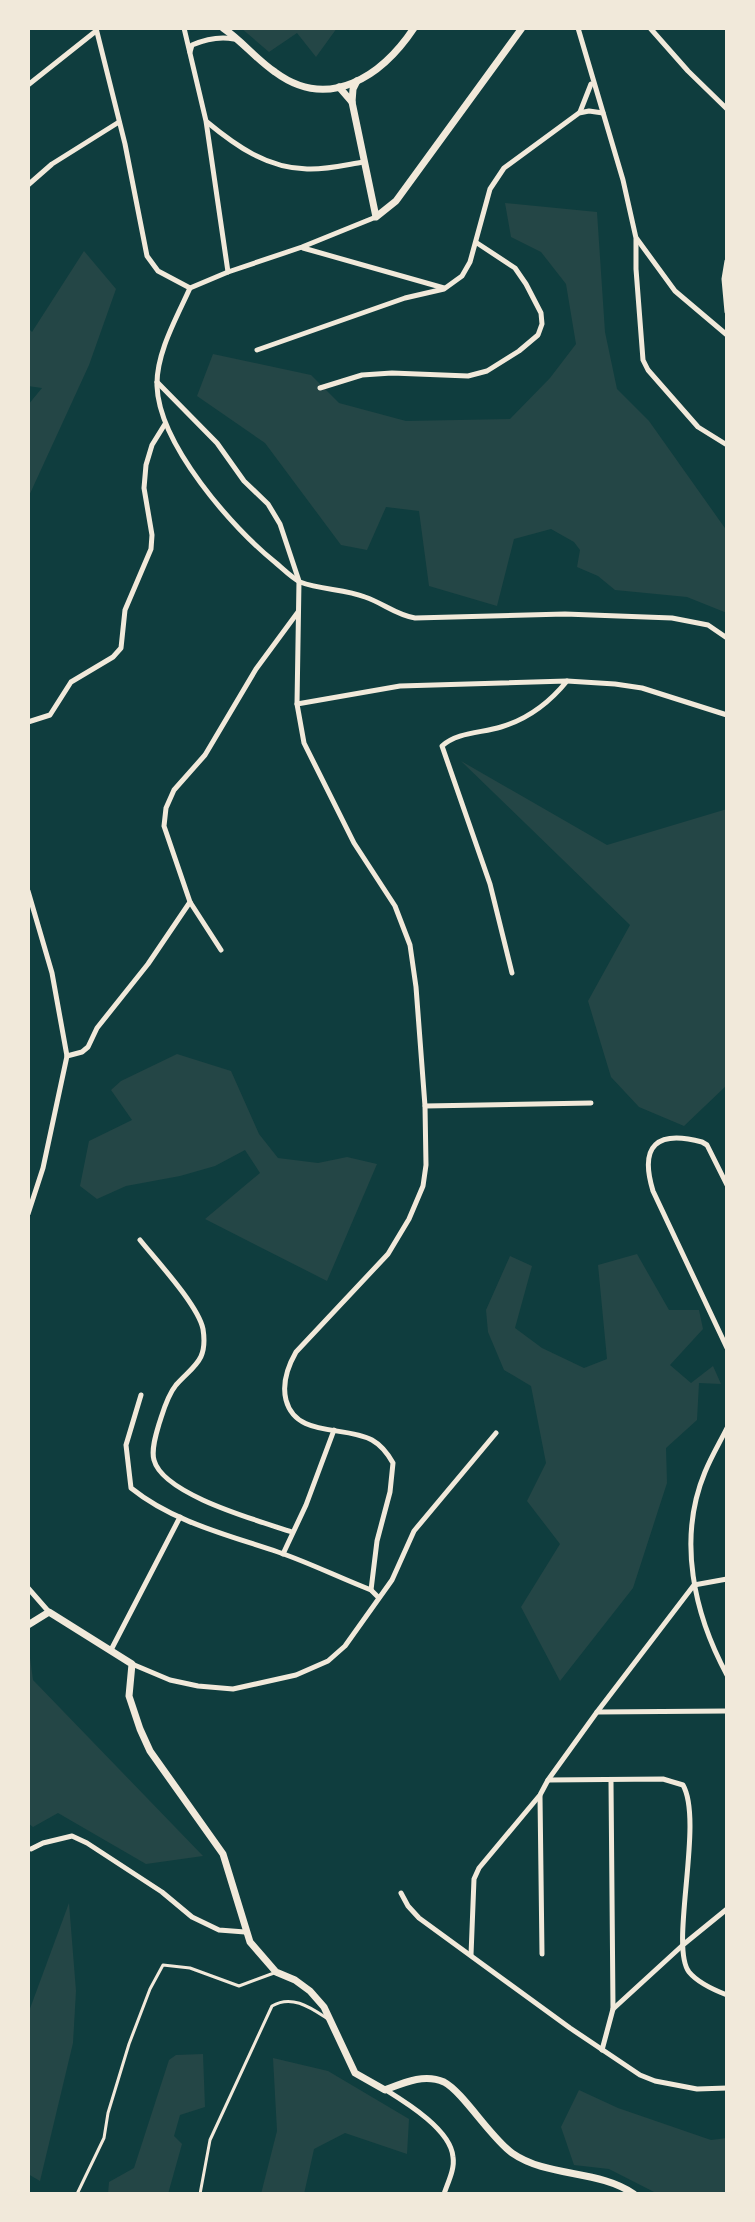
<svg xmlns="http://www.w3.org/2000/svg" width="755" height="2222" font-family="Bitter,serif">
  <style>
    .green { fill: #244646 }
    .lines { fill: none; stroke-linecap: round; stroke-linejoin: round }
    .service { stroke: #f1e9da; stroke-width: 3 }
    .minor { stroke: #f1e9da; stroke-width: 5 }
    .tertiary { stroke: #f1e9da; stroke-width: 7 }
    .secondary { stroke: #f1e9da; stroke-width: 7 }
  </style>
  <rect width="100%" height="100%" fill="#0f3d3e"/>
  <!-- green -->
  <g class="green">
    <polygon points="241,28 337,28 316,57 297,33 269,52"/>
    <polygon points="505,203 597,212 605,332 617,389 649,421 727,531 727,613 687,597 615,590 598,576 577,567 580,550 574,542 551,529 514,539 497,606 429,586 419,511 386,507 367,550 341,545 265,443 197,396 213,354 311,375 339,403 406,421 510,419 550,378 576,344 566,284 541,252 511,237"/>
    <polygon points="84,251 116,289 89,365 28,498 28,405 42,388 28,386 28,328 32,332"/>
    <polygon points="461,761 607,845 727,809 727,1085 684,1126 639,1107 611,1077 588,1001 630,925"/>
    <polygon points="177,1054 231,1071 259,1134 278,1158 318,1163 347,1157 377,1164 327,1281 205,1219 260,1173 245,1150 215,1166 180,1176 126,1186 97,1199 80,1186 89,1141 132,1120 111,1090 121,1081"/>
    <polygon points="637,1254 669,1310 699,1310 703,1329 670,1365 691,1383 713,1366 721,1384 699,1383 697,1420 666,1448 667,1483 633,1588 560,1681 521,1607 560,1544 527,1501 546,1463 531,1386 504,1370 488,1332 486,1310 510,1256 532,1266 515,1328 542,1348 584,1368 607,1359 598,1265"/>
    <polygon points="28,1643 33,1680 203,1856 146,1864 58,1813 33,1827 28,1823"/>
    <polygon points="69,1903 76,1991 73,2043 40,2181 28,2174 28,2014"/>
    <polygon points="203,2054 205,2107 180,2115 174,2136 182,2144 168,2194 108,2194 109,2182 134,2168 169,2060 176,2055"/>
    <polygon points="273,2058 328,2071 409,2119 407,2154 345,2133 314,2149 304,2194 261,2194 277,2131"/>
    <polygon points="579,2090 618,2108 711,2140 727,2138 727,2194 658,2194 609,2169 574,2165 561,2127"/>
  </g>
  <g class="lines">
    <!-- service -->
    <g class="service">
      <polyline points="77,2194 104,2138 108,2113 129,2044 150,1989 163,1965 190,1968 239,1986 274,1973"/>
      <path d="M200 2194 210 2140 272 2006C292 1994 311 2008 328 2019"/>
    </g>
    <!-- minor -->
    <g class="minor">
      <polyline points="96,28 125,144 147,256 158,271 190,288 228,272 302,247 376,217"/>
      <polyline points="184,28 206,121 228,272"/>
      <polyline points="578,28 623,180 636,238 636,269 643,360 648,370 698,427 727,445"/>
      <polyline points="650,28 688,71 727,109"/>
      <path d="M190 52 192 45C206 39 219 36 234 39"/>
      <polyline points="28,85 96,31"/>
      <polyline points="580,112 591,84"/>
      <path d="M207 122C236 146 267 168 307 169 325 170 345 165 363 162"/>
      <polyline points="28,185 52,164 119,122"/>
      <polyline points="637,239 675,291 727,335"/>
      <polyline points="303,248 444,288"/>
      <polyline points="727,261 724,279 727,312"/>
      <path d="M190 288C177 317 156 353 157 386 159 444 232 528 276 563 283 569 292 578 300 582 321 590 345 589 365 597 383 603 396 615 415 618L565 614 672 618 708 625 727 638"/>
      <polyline points="257,350 405,298 444,289 462,276 470,262 490,189 504,168 579,113 589,111 603,113"/>
      <path d="M157 382 217 443 244 481 268 504 280 524 299 581 297 704 304 743 354 843 395 906 410 945 416 987 425 1106 426 1165 423 1186 409 1219 388 1254 296 1352C288 1366 282 1384 286 1400 296 1438 344 1425 372 1440 381 1445 388 1454 393 1463L390 1492 377 1541 371 1590"/>
      <polyline points="320,388 362,375 392,373 468,376 487,371 519,351 538,335 542,324 541,313 526,284 515,268 477,243"/>
      <polyline points="567,681 615,684 642,688 727,715"/>
      <path d="M297 704 400 686 567 681C550 702 528 719 501 727 482 733 457 732 442 746L490 884 512 973"/>
      <polyline points="28,722 50,715 71,682 113,657 121,648 125,610 151,549 152,535 144,488 146,465 152,445 165,424"/>
      <polyline points="28,891 52,973 67,1056 43,1168 28,1214"/>
      <polyline points="221,950 190,902 164,826 166,808 174,790 205,755 256,669 298,612"/>
      <polyline points="67,1056 82,1052 88,1047 97,1028 148,964 190,902"/>
      <polyline points="425,1106 591,1103"/>
      <path d="M727 1185 707 1145 702 1142C657 1130 639 1145 653 1191L727 1348"/>
      <path d="M140 1240C156 1260 198 1305 203 1329 208 1361 194 1365 176 1385 167 1396 163 1412 159 1424 156 1434 151 1450 154 1460 163 1495 260 1521 292 1532"/>
      <path d="M141 1395 126 1445 131 1488C173 1522 228 1535 278 1552 310 1563 340 1578 371 1590L378 1597"/>
      <path d="M727 1428C720 1442 711 1457 705 1472 677 1539 694 1614 727 1675"/>
      <polyline points="283,1554 306,1505 334,1430"/>
      <polyline points="28,1588 49,1612"/>
      <polyline points="111,1650 180,1517"/>
      <polyline points="132,1664 170,1680 198,1686 233,1689 296,1675 328,1661 345,1646 392,1580 414,1531 496,1433"/>
      <polyline points="597,1712 727,1711"/>
      <path d="M548 1780 663 1779 683 1785C704 1822 669 1946 689 1972 698 1983 714 1990 727 1995"/>
      <polyline points="611,1782 613,2009"/>
      <polyline points="540,1796 542,1954"/>
      <polyline points="31,1849 43,1843 72,1836 87,1843 162,1892 192,1917 219,1930 245,1932"/>
      <polyline points="401,1893 408,1906 419,1918 570,2028 640,2075 655,2081 697,2089 727,2088"/>
      <polyline points="471,1955 474,1879 479,1868 540,1795 548,1780 597,1712 694,1585 727,1579"/>
      <polyline points="602,2050 613,2009 684,1944 727,1909"/>
      <path d="M386 2090C407 2103 451 2130 453 2157 455 2169 448 2182 444 2194"/>
    </g>
    <!-- tertiary -->
    <g class="tertiary">
      <polyline points="357,81 353,89 352,102 376,217 396,201 522,28"/>
      <polyline points="339,87 352,102"/>
      <path d="M28 1625 49 1612 132 1664 129 1696 140 1729 150 1751 223 1854 250 1942 276 1972 295 1980 310 1991 324 2007 355 2073 385 2090C403 2083 424 2073 444 2082 463 2092 490 2137 512 2153 548 2178 598 2169 634 2194"/>
    </g>
    <!-- secondary -->
    <path class="secondary" d="M223 28C242 41 256 59 275 72 329 112 382 76 414 28"/>
  </g>
  <!-- border -->
  <rect width="755" height="2222" fill="none" stroke="#f1e9da" stroke-width="60"/>
</svg>
